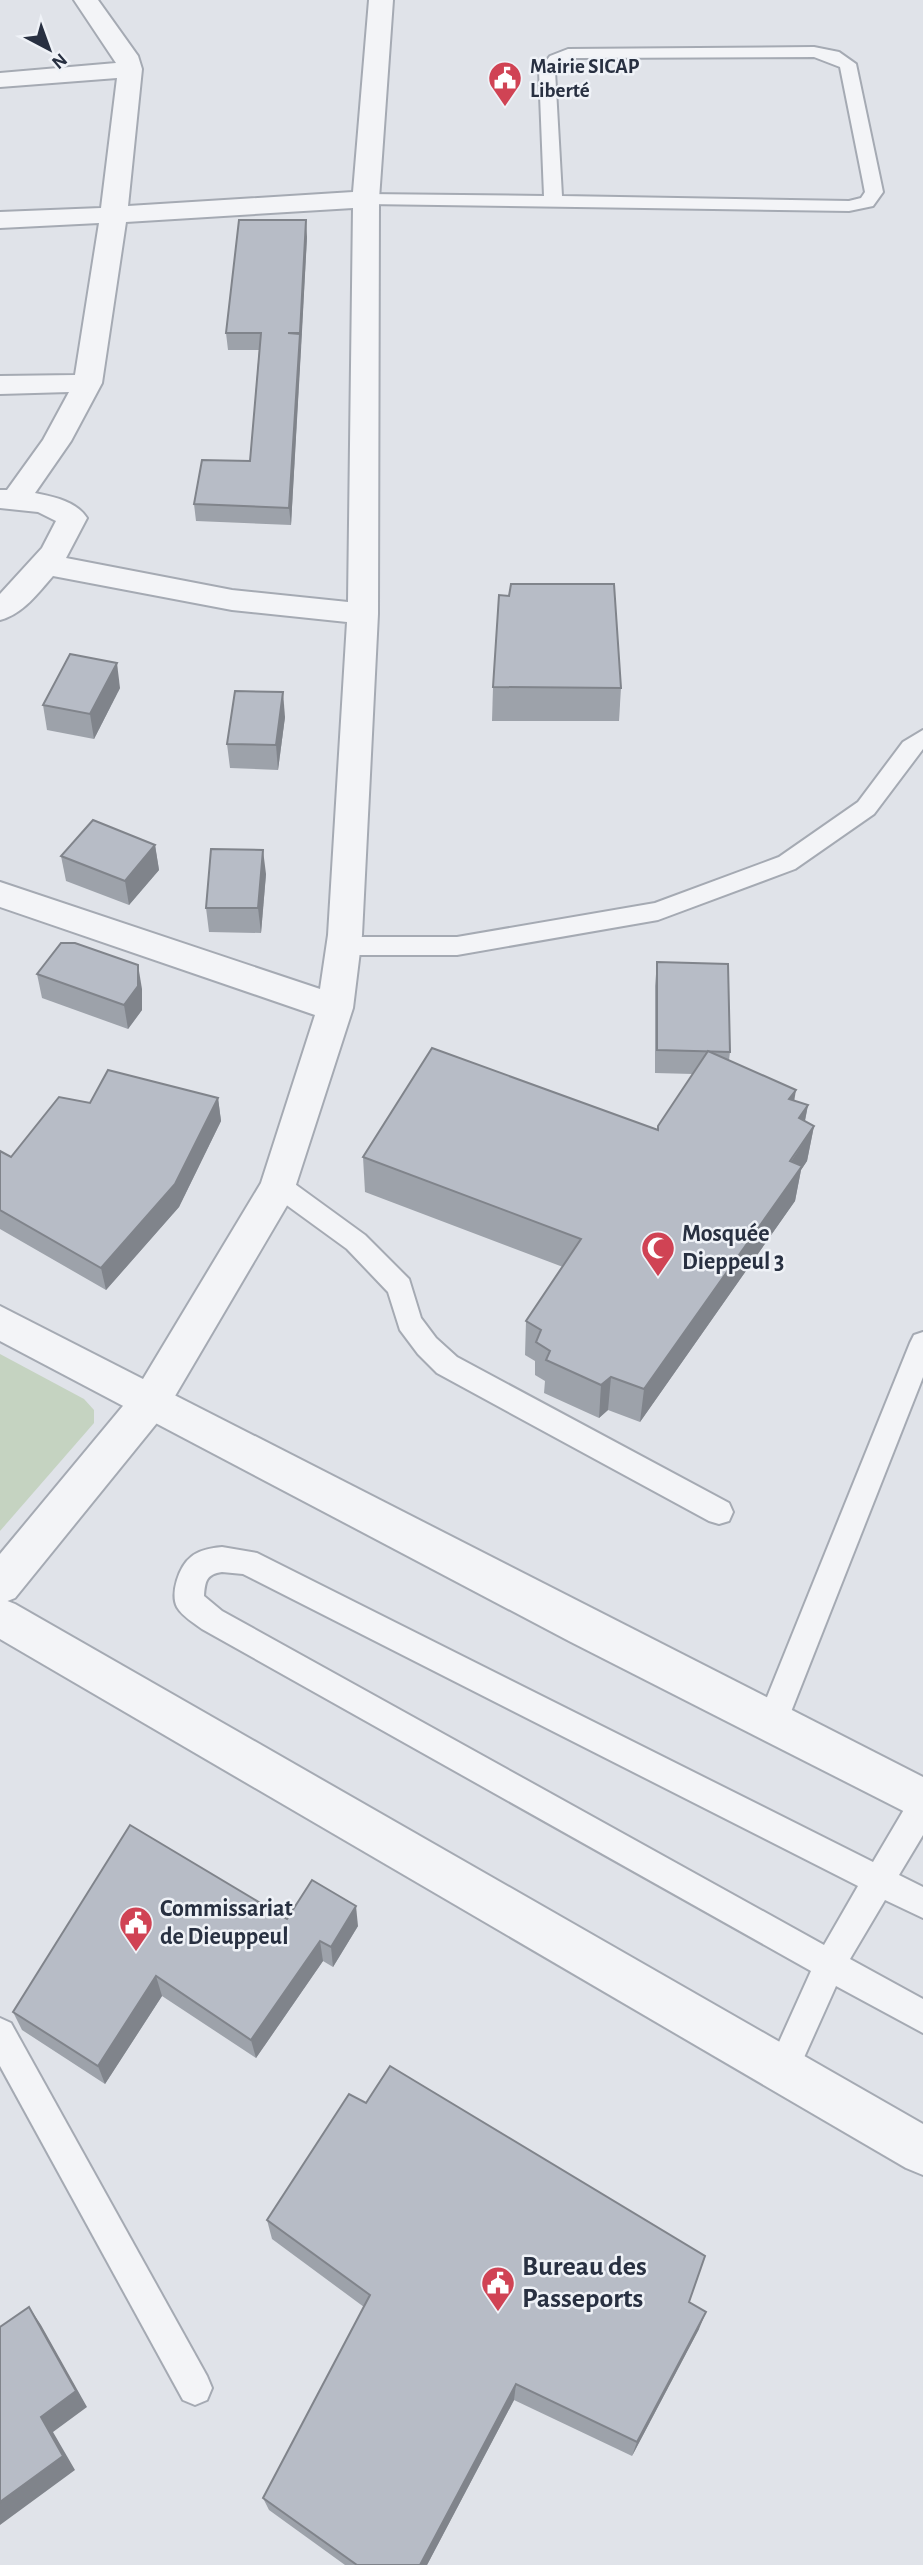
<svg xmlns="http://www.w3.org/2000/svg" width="923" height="2565" font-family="'Alegreya Sans',sans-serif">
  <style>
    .green { fill: #c5d3c1 }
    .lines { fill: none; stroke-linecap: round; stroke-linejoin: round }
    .service-casing { stroke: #a5aab3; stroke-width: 4 }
    .minor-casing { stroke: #a5aab3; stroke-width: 4 }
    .tertiary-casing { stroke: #a5aab3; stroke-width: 4 }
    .service { fill: #f3f4f7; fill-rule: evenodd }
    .minor { fill: #f3f4f7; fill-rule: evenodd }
    .tertiary { fill: #f3f4f7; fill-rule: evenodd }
    .wall { fill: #9da2aa }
    .shaded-wall { fill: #80848b }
    .building { fill: #b7bcc6; stroke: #80848b; stroke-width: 2 }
    .labels { text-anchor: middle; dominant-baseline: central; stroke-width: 5; stroke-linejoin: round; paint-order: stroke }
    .far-poi-label { font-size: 21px; font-weight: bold; fill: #283041; stroke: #eff2f7; text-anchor: start }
    .poi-label { font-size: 24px; font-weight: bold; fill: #283041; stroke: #eff2f7; text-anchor: start }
    .near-poi-label { font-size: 28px; font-weight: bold; fill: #283041; stroke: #eff2f7; text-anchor: start }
  </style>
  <rect width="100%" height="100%" fill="#e0e3e9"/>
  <!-- green -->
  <polygon class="green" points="0,1354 84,1399 94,1410 94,1423 0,1531"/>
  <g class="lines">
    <!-- service casing -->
    <g class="service-casing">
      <g id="service">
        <path d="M814 47 839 52 856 64 883 192 873 206 849 211 366 204 357 199 366 194 544 196 539 70 550 56 568 49ZM814 57 840 67 865 192 861 198 849 201 562 196 555 71 562 64 576 58Z"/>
        <polygon points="923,730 923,749 874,814 795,869 658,920 457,955 343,955 335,952 331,946 335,940 343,937 457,937 655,903 779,857 858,802 903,742"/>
        <polygon points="279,1176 288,1179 365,1235 409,1279 421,1318 436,1338 457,1357 729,1503 733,1512 729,1521 719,1524 709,1521 437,1373 418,1354 400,1330 388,1292 347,1249 270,1193 266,1186 270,1179"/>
        <polygon points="923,1332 923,1377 787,1722 782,1732 772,1736 762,1732 757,1722 910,1343 914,1335"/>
        <path d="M222 1547 257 1553 873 1862 912 1796 923 1792V1835L899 1875 923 1887V1918L885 1900 850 1959 923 1999V2033L836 1986 793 2082 782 2087 771 2082 766 2071 811 1971 202 1629C194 1623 182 1616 177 1607 170 1594 179 1566 191 1557 199 1550 211 1548 222 1547ZM222 1572 243 1574 858 1886 824 1945 222 1611 204 1596C205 1582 206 1574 222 1572Z"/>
        <polygon points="0,2018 11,2023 207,2376 212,2388 207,2400 195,2405 183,2400 0,2066"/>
      </g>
    </g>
    <!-- minor casing -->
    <g class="minor-casing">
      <path id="minor" d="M74 0H98L138 56 142 69 128 206 353 192 369 0H393L379 199 378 614 362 935 353 1008 292 1197 165 1413 15 1598 0 1604V1554L137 1389 261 1183 315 1015 0 907V882L320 989 328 935 347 622 232 610 53 576C38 593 23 614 0 620V594L42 548 56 521 38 512 0 508V490H7L43 440 69 392 0 394V376L75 375 99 223 0 228V212L101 208 117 78 0 87V73L116 63ZM353 208 348 602 232 590 66 558 87 518C76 501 54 497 35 493L71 441 102 383 126 222Z"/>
    </g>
    <!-- tertiary casing -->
    <g class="tertiary-casing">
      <g id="tertiary">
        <polygon points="0,1306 923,1777 923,1821 569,1641 0,1341"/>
        <polygon points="0,1598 15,1604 923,2124 923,2175 906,2168 0,1639"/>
      </g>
    </g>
    <!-- service -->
    <use href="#service" class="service"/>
    <!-- minor -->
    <use href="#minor" class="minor"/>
    <!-- tertiary -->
    <use href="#tertiary" class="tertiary"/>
  </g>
  <!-- wall -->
  <g class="wall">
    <polygon points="307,237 291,525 196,521 194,504 250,461 259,350 228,350 226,333"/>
    <polygon points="493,687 621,688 619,721 492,721"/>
    <polygon points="120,688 94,739 47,730 43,705"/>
    <polygon points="285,717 278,770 230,768 227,744"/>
    <polygon points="155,845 159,870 129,905 66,881 61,856"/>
    <polygon points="266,874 261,933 209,932 206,908"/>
    <polygon points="657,962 730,1052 729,1060 794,1101 808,1105 805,1121 814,1126 807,1161 801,1170 795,1201 640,1422 608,1410 599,1418 544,1393 545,1381 535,1375 535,1361 525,1355 526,1321 563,1267 365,1192 363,1157 657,1130 693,1074 655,1073 655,986"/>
    <polygon points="37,974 142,989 142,1010 128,1029 42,998"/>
    <polygon points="218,1098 221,1121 179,1207 106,1290 0,1229 0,1151 11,1157 90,1103"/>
    <polygon points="287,1919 358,1926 333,1967 323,1961 256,2058 162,1996 105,2084 22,2030 13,2012"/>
    <polygon points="366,2103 689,2302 699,2329 632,2456 514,2400 427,2565 345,2565 269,2510 263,2498 364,2307 272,2239 267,2220"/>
  </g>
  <!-- shaded-wall -->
  <g class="shaded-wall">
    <polygon points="306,220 307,237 301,350 300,333"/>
    <polygon points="300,334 301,350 291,525 289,508"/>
    <polygon points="117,663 120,688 94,739 90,714"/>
    <polygon points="283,692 285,717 278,770 276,745"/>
    <polygon points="155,845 159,870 129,905 125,881"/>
    <polygon points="263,850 266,874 261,933 258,908"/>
    <polygon points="138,965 142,989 142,1010 128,1029 124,1005"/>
    <polygon points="796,1090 790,1126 789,1099"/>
    <polygon points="218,1098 221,1121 179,1207 106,1290 101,1268"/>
    <polygon points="808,1105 801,1140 799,1118"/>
    <polygon points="814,1126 807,1161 801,1170 795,1201 640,1422 644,1389"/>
    <polygon points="611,1377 608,1410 599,1418 601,1385"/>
    <polygon points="356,1906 358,1926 333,1967 331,1947"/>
    <polygon points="320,1941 323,1961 256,2058 251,2040"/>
    <polygon points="156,1976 162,1996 105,2084 98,2066"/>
    <polygon points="29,2307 41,2325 87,2407 53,2432 75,2470 0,2525 0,2502 41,2417"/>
    <polygon points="706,2312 699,2329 632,2456 637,2442"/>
    <polygon points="516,2384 514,2400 427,2565 420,2565"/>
  </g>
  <!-- building -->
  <g class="building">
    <polygon points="239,220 306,220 300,333 288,333 300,334 289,508 194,504 202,460 250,461 261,333 226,333"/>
    <polygon points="511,584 614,584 621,688 493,687 499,595 509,596"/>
    <polygon points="70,654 117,663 90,714 43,705"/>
    <polygon points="235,691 283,692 276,745 227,744"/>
    <polygon points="93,820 155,845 125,881 61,856"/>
    <polygon points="211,849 263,850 258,908 206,908"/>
    <polygon points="61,943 75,943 138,965 138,986 124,1005 37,974"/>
    <polygon points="657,962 728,964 730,1052 657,1050"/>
    <polygon points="432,1048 658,1130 658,1126 708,1051 796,1090 789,1099 808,1105 799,1118 814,1126 790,1161 802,1166 644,1389 611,1377 601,1385 546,1360 550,1351 536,1342 541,1330 526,1321 581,1239 363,1157"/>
    <polygon points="108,1070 218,1098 175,1184 101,1268 0,1210 0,1151 11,1157 59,1097 90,1103"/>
    <polygon points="130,1825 287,1919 312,1880 356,1906 331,1947 320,1941 251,2040 156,1976 98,2066 13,2012"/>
    <polygon points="390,2066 705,2256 689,2302 706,2312 637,2442 516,2384 420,2565 357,2565 263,2498 370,2295 267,2220 349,2094 366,2103"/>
    <polygon points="29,2307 76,2391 41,2417 63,2456 0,2502 0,2327"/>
  </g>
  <!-- icons -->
  <defs>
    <g id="civic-pin" transform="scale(1.75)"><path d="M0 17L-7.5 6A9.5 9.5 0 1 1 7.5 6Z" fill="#d04354" stroke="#eff2f7"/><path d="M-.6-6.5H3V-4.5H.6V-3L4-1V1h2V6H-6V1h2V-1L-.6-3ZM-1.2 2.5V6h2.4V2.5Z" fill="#fff"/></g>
    <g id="mosque-pin" transform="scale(1.75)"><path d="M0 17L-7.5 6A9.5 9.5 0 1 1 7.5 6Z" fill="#d04354" stroke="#eff2f7"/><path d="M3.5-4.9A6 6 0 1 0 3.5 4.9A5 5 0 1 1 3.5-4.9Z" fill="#fff"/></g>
  </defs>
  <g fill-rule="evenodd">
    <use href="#civic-pin" x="505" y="78"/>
    <use href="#mosque-pin" x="658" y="1248"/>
    <use href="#civic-pin" x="136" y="1923"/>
    <use href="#civic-pin" x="498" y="2283"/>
  </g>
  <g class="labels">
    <!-- far-poi labels -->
    <g class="far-poi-label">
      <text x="530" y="66">Mairie SICAP<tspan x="530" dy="24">Liberté</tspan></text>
    </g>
    <!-- poi labels -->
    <g class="poi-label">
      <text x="682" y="1234">Mosquée<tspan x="682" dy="28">Dieppeul 3</tspan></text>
      <text x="160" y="1909">Commissariat<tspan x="160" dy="28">de Dieuppeul</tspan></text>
    </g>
    <!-- near-poi labels -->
    <g class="near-poi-label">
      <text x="522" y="2267">Bureau des<tspan x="522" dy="32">Passeports</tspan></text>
    </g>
  </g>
  <!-- north arrow -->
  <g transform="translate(49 49) rotate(139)" stroke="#eff2f7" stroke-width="5" paint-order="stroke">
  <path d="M0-5L12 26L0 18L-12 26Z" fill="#283041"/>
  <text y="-10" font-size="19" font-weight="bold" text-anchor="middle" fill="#283041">N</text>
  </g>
</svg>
